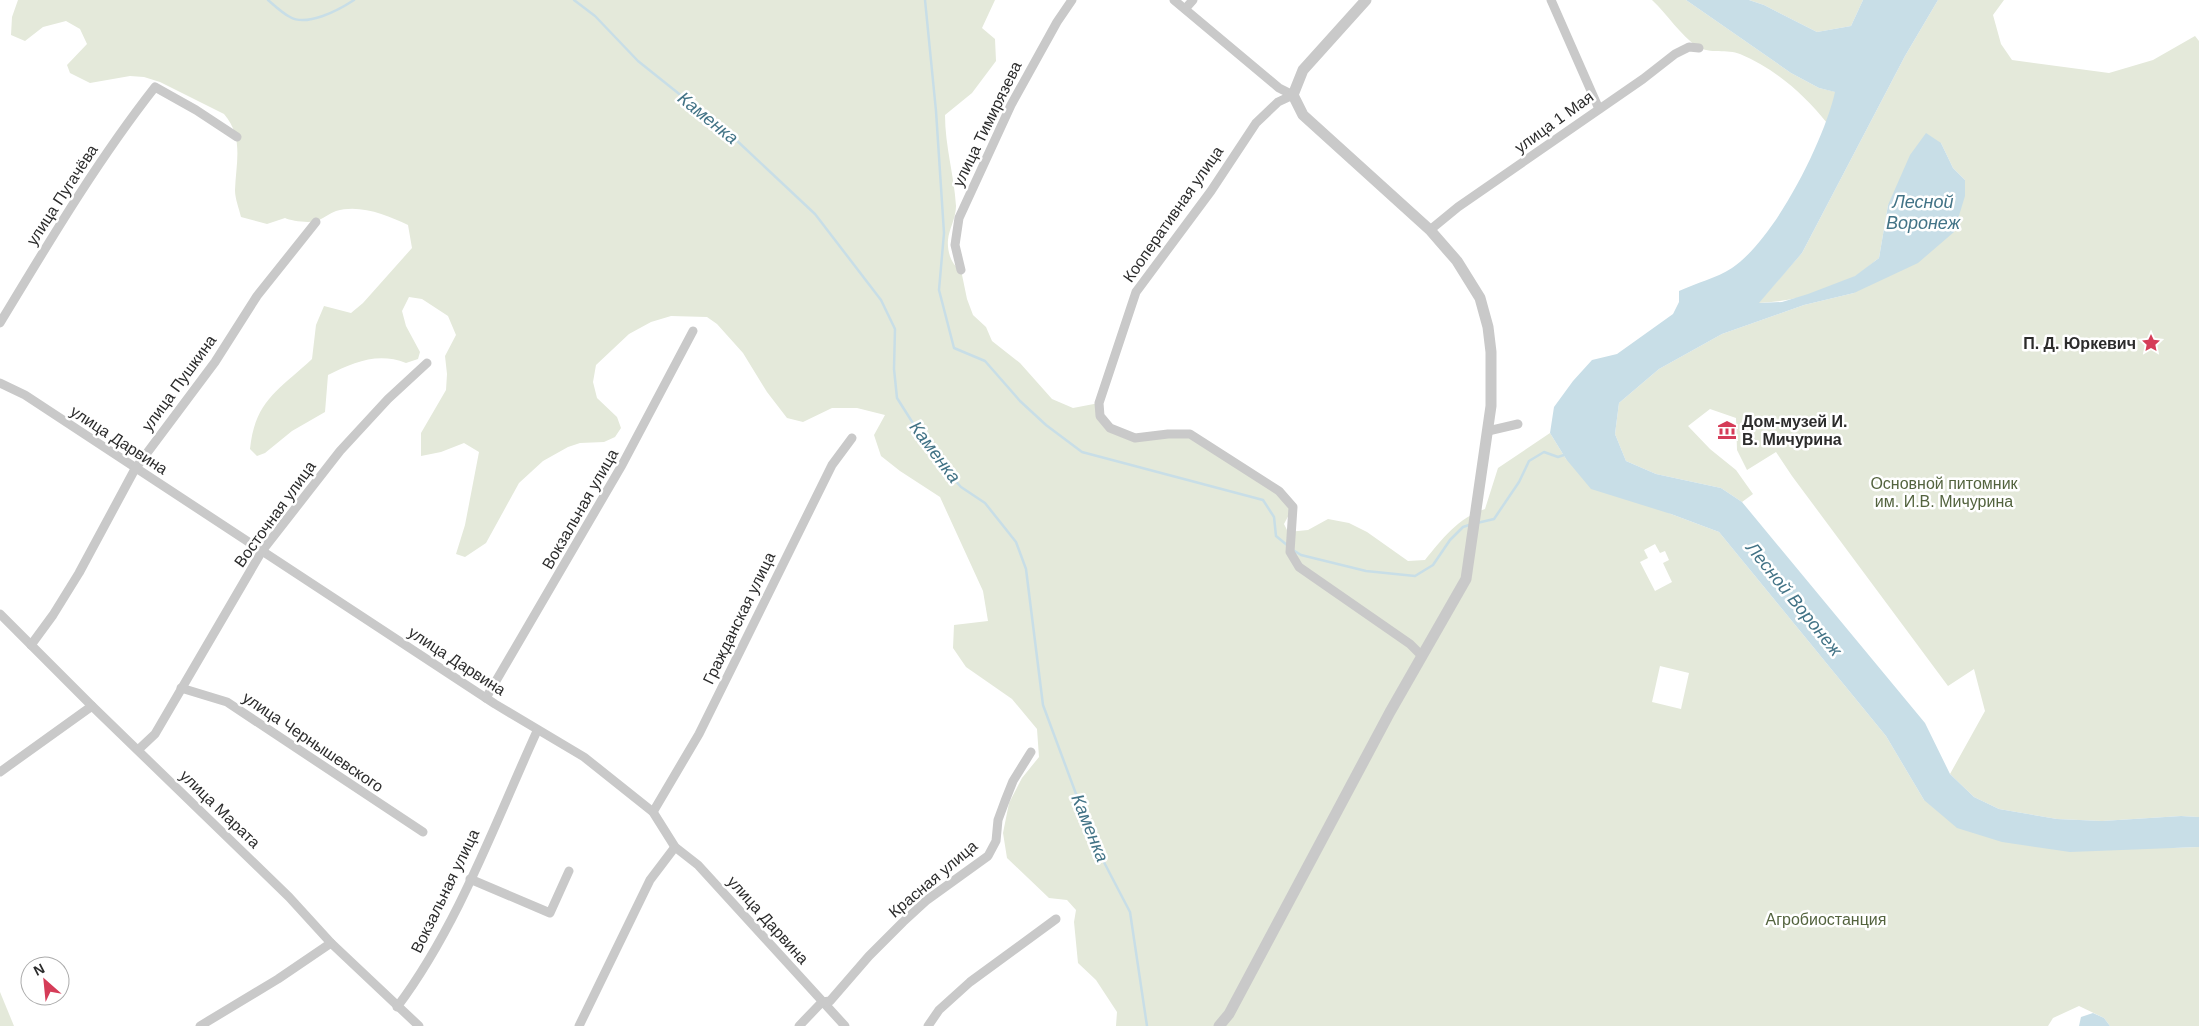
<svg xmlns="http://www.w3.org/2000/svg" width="2199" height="1026" font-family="Helvetica,sans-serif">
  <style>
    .green { fill: #e4e9da; fill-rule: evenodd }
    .water { fill: #c8dee7 }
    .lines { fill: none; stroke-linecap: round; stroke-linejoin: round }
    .stream { stroke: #c8dee7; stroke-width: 2.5 }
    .minor { stroke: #c9c9c9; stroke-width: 9 }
    .tertiary { stroke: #c9c9c9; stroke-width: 11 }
    .labels { text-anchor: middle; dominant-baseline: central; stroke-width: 5; stroke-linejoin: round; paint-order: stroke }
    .street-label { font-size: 16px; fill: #2c2c2c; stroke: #fff }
    .poi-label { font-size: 16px; font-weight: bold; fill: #2c2c2c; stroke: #fff; text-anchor: end }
    .park-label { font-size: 16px; fill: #53633e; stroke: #fff }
    .water-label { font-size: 18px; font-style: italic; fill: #427386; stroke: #fff }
  </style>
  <rect width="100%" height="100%" fill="#fff"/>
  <!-- green -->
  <g class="green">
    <path d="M18 0H995L982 28 995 39 996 61 972 93 945 115C945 146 954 175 956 206 956 218 949 229 948 240 947 251 951 265 961 270L967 299 973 315 986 327 992 341 1020 363 1052 399 1073 408 1099 403 1100 416 1123 435 1190 434 1279 491 1293 507 1284 524 1288 532 1308 530 1328 519 1349 523 1367 532 1408 561 1425 560C1442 539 1458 518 1485 509L1498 468 1550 433 1566 459 1671 514 1719 532 1886 736 1924 800 2174 848 2199 847V1026H2110L2104 1018 2079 1006 2053 1018 2048 1026H1116L1117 1012 1096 980 1078 963 1074 922 1076 910 1067 900 1049 898 1007 858 1003 833 1009 803 1022 778 1039 757 1037 729 1012 699 966 667 953 648 954 625 988 621 983 591 940 497 900 471 881 456 874 435 885 415 857 408H832L803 422 787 418 767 392 743 353 717 324 707 317 671 316 651 322 629 334 596 365 593 382 597 398 617 417 621 428 615 437 604 442 580 443 568 447 543 461 519 483 486 543 465 557 456 554 465 525 479 452 464 443 441 452 421 456V433L446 390 447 374 445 356 456 335 448 316 422 299 409 297 402 311 406 326 420 352 418 359 406 363C378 352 354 362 328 375L325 412 292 431 265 453 257 456 250 449C255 400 279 390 312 359L316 325 324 306 351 313 363 303 412 248 408 225C387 215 360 204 336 211 330 213 324 218 319 220 312 224 291 221 285 218L267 224 241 217C239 208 235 199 235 190 236 162 244 137 224 114L160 82 144 77 130 76 90 83 70 73 67 65 87 44 80 29 66 21 43 27 25 41 11 35 12 17ZM1655 544 1660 553 1665 551 1669 560 1663 563 1672 582 1655 591 1640 562 1648 558 1644 550ZM1660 666 1689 673 1681 709 1652 702Z"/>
    <path d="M1652 0H1686L1791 73 1819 88 1836 92 1827 123C1804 94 1774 68 1740 54 1728 49 1709 54 1698 47 1680 35 1668 15 1652 0Z"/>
    <polygon points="1749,0 1863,0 1851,26 1817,32 1764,5"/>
    <path d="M1938 0H2004L1993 15 2001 44 2012 60 2109 73 2153 60 2195 36 2199 41V817L2181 816 2102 821 2057 819 1999 809 1974 797 1950 774 1985 711 1974 669 1948 686 1792 476 1776 452 1747 470 1737 450 1736 418 1710 409 1688 426 1710 449 1736 470 1753 494 1742 502 1721 488 1656 474 1626 461 1615 434 1619 403 1659 369 1722 334 1804 305 1854 293 1965 180 1953 168 1941 143 1888 205 1879 258C1871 264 1863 272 1854 277 1825 292 1791 302 1758 303L1802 253 1905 56Z"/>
    <polygon points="0,992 14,1026 0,1026"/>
  </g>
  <!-- water -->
  <g class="water">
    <path d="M1686 0H1749L1764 5 1817 32 1851 26 1863 0H1938L1905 56 1802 253 1759 303 1782 302 1808 294 1855 276 1879 258 1888 205 1910 155 1926 133 1941 143 1953 168 1965 180V196L1954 232 1918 263 1854 293 1804 305 1722 334 1659 369 1619 403 1615 434 1626 461 1656 474 1721 488 1742 502 1925 723 1950 774 1974 797 1999 809 2057 819 2102 821 2181 816 2199 817V847L2070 852 2002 842 1957 828 1924 800 1886 736 1719 532 1671 514 1591 489 1566 459 1550 433 1554 407 1573 381 1592 360 1617 354 1673 314 1679 302V291C1696 283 1717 278 1732 268 1775 239 1824 141 1835 92L1819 88 1791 73Z"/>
    <polygon points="2093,1013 2104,1018 2110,1026 2079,1026 2081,1017"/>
  </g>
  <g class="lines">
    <!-- stream -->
    <g class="stream">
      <path d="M268 0C275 6 282 13 290 17 307 27 339 10 354 0"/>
      <polyline points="574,0 595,16 638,61 733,137 815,214 881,300 895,329 894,369 897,398 935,458 961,487 985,503 1016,542 1026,569 1043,705 1095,845 1130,912 1147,1026"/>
      <polyline points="925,0 936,111 944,233 939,290 954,348 985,361 1020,401 1046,425 1082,452 1263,500 1274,517 1276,536 1287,545"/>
      <polyline points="1477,523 1494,519 1519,482 1529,461 1544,452 1558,457 1567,454"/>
      <polyline points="1293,550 1301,555 1366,571 1415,576 1433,565 1450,540 1463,527 1469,525"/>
    </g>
    <!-- minor -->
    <g class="minor">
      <polyline points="1174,0 1279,88 1293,95"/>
      <polyline points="1551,0 1599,109"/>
      <polyline points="1185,9 1193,0"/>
      <polyline points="1293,95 1278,102 1256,123 1211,191 1136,292 1099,403 1100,416 1110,428 1135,438 1168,434 1190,434 1279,491 1293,507 1290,552 1299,567 1410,644 1422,656"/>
      <polyline points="1430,230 1458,207 1643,79 1675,54 1689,47 1699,48"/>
      <polyline points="961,270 955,245 959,218 1011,105 1057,22 1072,0"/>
      <path d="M0 323C49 242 97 161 155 87L196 110 237 137"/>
      <polyline points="0,383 25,395 495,704 584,757 653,812 675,847 698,865 845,1026"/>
      <polyline points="1488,431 1518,424"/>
      <polyline points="0,614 92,706 289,897 331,943 419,1026"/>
      <polyline points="31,645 53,615 79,573 135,469 215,362 257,296 316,222"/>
      <polyline points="181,688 227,702 423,832"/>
      <polyline points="486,698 622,465 693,331"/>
      <polyline points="138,750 155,734 262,551 340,451 388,399 427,363"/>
      <polyline points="0,772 92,706"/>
      <polyline points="653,812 699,734 832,465 852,438"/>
      <polyline points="470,879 550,913 569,871"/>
      <path d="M397 1007C458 926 495 823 537 731"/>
      <polyline points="200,1026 278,979 331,943"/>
      <polyline points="579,1026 650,880 675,847"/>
      <polyline points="799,1026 822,1002 830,1001 869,956 903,922 927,900 988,856 996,841 998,820 1005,801 1013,781 1031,752"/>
      <polyline points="928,1026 939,1010 970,982 1056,919"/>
    </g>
    <!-- tertiary -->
    <polyline class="tertiary" points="1219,1026 1229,1014 1390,712 1466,579 1491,406 1491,352 1488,327 1480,298 1457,261 1430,230 1303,115 1293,95 1303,70 1366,0"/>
  </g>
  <!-- icons -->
  <defs>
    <g id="sight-bare" transform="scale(1.5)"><path d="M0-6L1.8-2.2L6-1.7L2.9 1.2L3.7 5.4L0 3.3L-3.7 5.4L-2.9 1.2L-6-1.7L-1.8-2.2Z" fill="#d53c58" stroke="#fff" stroke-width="2.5" paint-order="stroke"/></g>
    <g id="museum-bare" transform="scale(1.5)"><path d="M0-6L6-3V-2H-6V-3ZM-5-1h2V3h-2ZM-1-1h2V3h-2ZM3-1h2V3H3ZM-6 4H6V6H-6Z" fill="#d53c58" stroke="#fff" stroke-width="2.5" paint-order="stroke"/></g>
  </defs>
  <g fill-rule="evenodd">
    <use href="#sight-bare" x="2151" y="343"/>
    <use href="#museum-bare" x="1727" y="430"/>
  </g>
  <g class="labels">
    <!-- street labels -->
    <g class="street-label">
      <text transform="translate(1554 122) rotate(-36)">улица 1 Мая</text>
      <text transform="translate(987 124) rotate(-64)">улица Тимирязева</text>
      <text transform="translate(62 195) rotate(-57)">улица Пугачёва</text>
      <text transform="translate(1173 214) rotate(-55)">Кооперативная улица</text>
      <text transform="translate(179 383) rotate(-54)">улица Пушкина</text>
      <text transform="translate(119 440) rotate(33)">улица Дарвина</text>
      <text transform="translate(580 509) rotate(-60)">Вокзальная улица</text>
      <text transform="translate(275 514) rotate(-54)">Восточная улица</text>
      <text transform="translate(739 618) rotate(-64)">Гражданская улица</text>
      <text transform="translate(457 661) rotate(33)">улица Дарвина</text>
      <text transform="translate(313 742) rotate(34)">улица Чернышевского</text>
      <text transform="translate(220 809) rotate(44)">улица Марата</text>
      <text transform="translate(933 879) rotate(-40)">Красная улица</text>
      <text transform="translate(445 891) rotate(-64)">Вокзальная улица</text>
      <text transform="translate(768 920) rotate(48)">улица Дарвина</text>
    </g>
    <!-- poi labels -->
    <g class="poi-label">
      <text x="2136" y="343">П. Д. Юркевич</text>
      <text x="1742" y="421" text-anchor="start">Дом-музей И.<tspan x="1742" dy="18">В. Мичурина</tspan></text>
    </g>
    <!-- park labels -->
    <g class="park-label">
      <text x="1944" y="483">Основной питомник<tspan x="1944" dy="18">им. И.В. Мичурина</tspan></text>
      <text x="1826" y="919">Агробиостанция</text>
    </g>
    <!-- water labels -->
    <g class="water-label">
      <text transform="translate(708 118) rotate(39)">Каменка</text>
      <text x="1923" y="202">Лесной<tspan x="1923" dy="21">Воронеж</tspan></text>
      <text transform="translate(935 452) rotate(53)">Каменка</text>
      <text transform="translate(1794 599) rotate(51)">Лесной Воронеж</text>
      <text transform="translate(1090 828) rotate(68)">Каменка</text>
    </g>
  </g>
  <!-- north arrow -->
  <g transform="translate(45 981) rotate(333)"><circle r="24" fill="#ffffff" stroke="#ababab"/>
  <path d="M0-4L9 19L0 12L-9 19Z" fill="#d53c58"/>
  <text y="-8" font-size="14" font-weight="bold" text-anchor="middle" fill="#2c2c2c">N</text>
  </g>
</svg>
